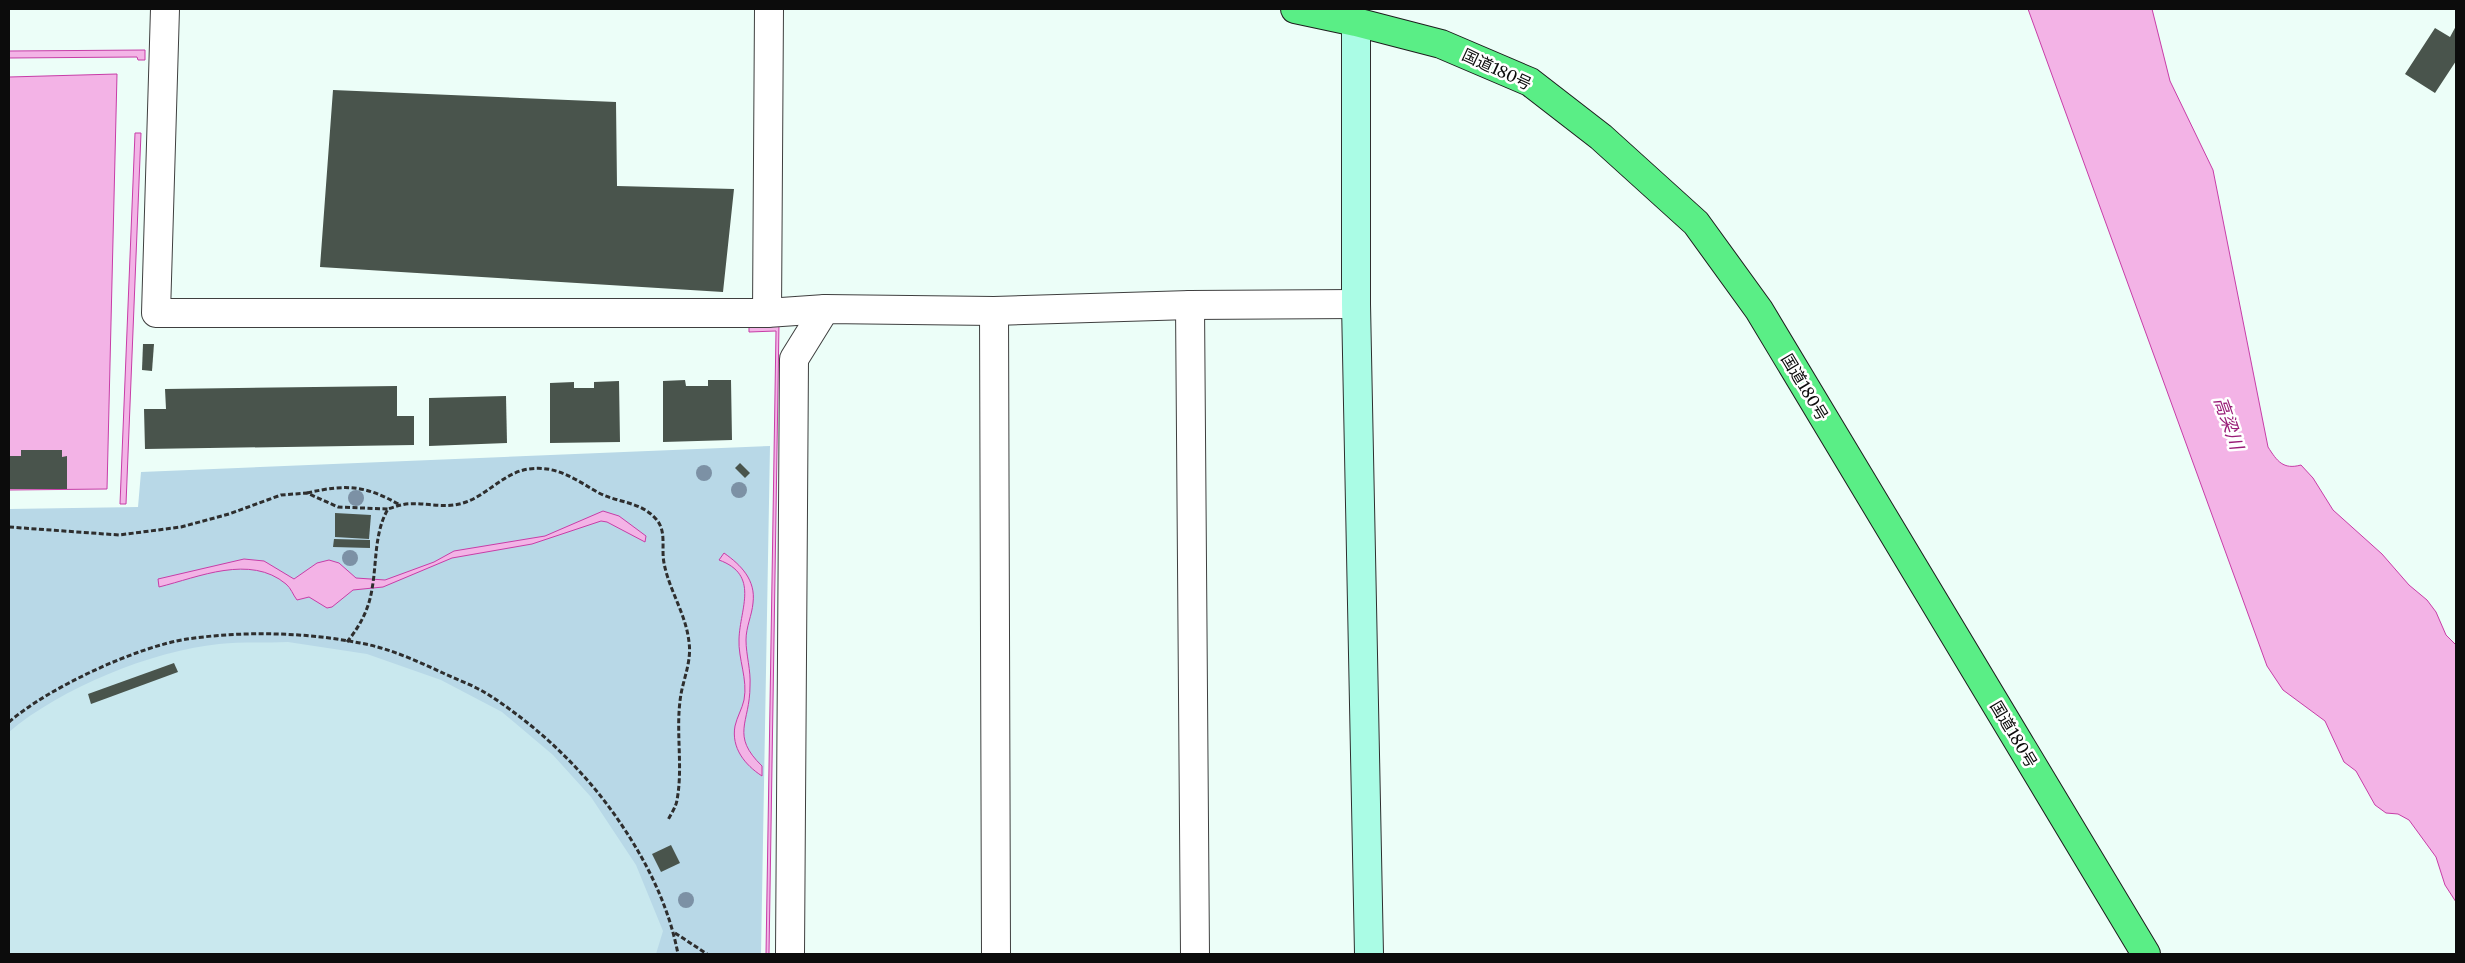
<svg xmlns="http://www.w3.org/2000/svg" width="2465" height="963" font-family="Merriweather,'Noto Sans JP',serif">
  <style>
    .green { fill: #b8d8e7 }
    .pitch { fill: #c9e8ee }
    .water { fill: #f3b3e6; stroke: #c73da7 }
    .building { fill: #49544c }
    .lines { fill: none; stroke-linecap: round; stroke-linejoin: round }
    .street-casing { stroke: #3f3f3f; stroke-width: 30 }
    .secondary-casing { stroke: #2e2e2e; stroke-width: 30 }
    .highway-casing { stroke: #1d1d1d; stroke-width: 30 }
    .path { stroke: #2e2e2e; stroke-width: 3; stroke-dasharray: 5 2.5; stroke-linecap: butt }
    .street { stroke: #fff; stroke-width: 28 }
    .secondary { stroke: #aafce5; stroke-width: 28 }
    .highway { stroke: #5aee86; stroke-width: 28 }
    .tree { fill: #7c91a5 }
    .labels { text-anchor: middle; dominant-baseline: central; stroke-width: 5; stroke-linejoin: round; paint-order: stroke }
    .street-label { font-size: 16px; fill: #0c0c0c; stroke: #fff }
    .water-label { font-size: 18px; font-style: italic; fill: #981b76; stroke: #fff }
  </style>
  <rect width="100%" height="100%" fill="#ecfef8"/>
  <!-- green -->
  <polygon class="green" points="770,446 761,954 9,954 9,509 138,507 141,472"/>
  <!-- pitch -->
  <path class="pitch" d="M288 642 367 654 441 680 502 712 553 755 591 797 636 865 663 931 656 954H9V732C61 688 151 651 219 644 241 642 265 643 288 642Z"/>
  <!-- water -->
  <g class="water">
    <path d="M2028 9H2152L2170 81 2213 170 2268 447C2277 461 2283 470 2301 465L2313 478 2333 510 2382 554 2409 585 2427 600 2436 612 2446 635 2456 645V902L2445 885 2436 857 2409 820 2398 814 2386 813 2375 805 2356 771 2344 762 2325 721 2283 690 2267 666Z"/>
    <polygon points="145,50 145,60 138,60 137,57 9,58 9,51"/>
    <polygon points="117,74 107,489 9,490 9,77"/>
    <polygon points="135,133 141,133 126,504 120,504"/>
    <polygon points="779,324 769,954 766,954 776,331 749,332 749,327"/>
    <path d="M603 511 619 516 646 536 645 542 607 522 601 521 532 544 452 558 383 587 353 590 332 607 327 608 309 597 297 600C293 595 291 588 286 584 250 554 199 577 159 587L158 579 244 559 264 561 294 579 317 563 329 560 339 563 356 578 385 580 434 562 454 551 545 536Z"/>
    <path d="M724 553C741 565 756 580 753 603 752 615 746 627 746 640 746 655 751 670 750 686 750 723 730 735 762 766V776C745 765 731 748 735 726 737 717 742 709 744 700 748 679 738 659 739 639 740 608 760 575 719 560Z"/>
  </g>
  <!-- building -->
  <g class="building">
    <polygon points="2456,26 2456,61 2435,93 2405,74 2435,28 2450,37"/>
    <polygon points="333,90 616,102 617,186 734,189 723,292 320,267"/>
    <polygon points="143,344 154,344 152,371 142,370"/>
    <polygon points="685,380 686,386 708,386 708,380 731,380 732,440 663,442 663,381"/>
    <polygon points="619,381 620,442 550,443 550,383 574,382 574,388 594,388 594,382"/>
    <polygon points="397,386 397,416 414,416 414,445 145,449 144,409 166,409 165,389"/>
    <polygon points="506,396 507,443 429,446 429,398"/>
    <polygon points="21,450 62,450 62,457 67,456 67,489 9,489 9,456 21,456"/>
    <polygon points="740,463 750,473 745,478 735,468"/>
    <polygon points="335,513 371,515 369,539 335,537"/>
    <polygon points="334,539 370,540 370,548 333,547"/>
    <polygon points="174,663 178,672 91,704 88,694"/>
    <polygon points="671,845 680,863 661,872 652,854"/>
  </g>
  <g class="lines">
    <!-- street casing -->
    <g class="street-casing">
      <g id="street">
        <polyline points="165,9 156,313 767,313 825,309 994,311 1190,305 1356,304"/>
        <polyline points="1190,305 1195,954"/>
        <polyline points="994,311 996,954"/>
        <polyline points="767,313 769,9"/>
        <polyline points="790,954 794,359 825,309"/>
      </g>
    </g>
    <!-- secondary casing -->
    <g class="secondary-casing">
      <polyline id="secondary" points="1356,22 1356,304 1369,954"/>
    </g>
    <!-- highway casing -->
    <g class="highway-casing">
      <polyline id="highway" points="1295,9 1356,22 1441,44 1530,82 1601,137 1696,223 1759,310 2146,954"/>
    </g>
    <!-- path -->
    <g class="path">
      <path d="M307 493C346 484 365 485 400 505"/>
      <polyline points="9,527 119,535 181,527 229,514 281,495 307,493 338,507 388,509"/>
      <path d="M347 642C360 626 369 609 372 589 377 562 374 533 388 509 394 507 400 505 406 504 425 502 444 509 463 503 487 496 504 472 529 469 557 465 576 480 599 493 618 503 640 501 656 519 667 531 661 548 664 563 669 590 686 614 689 642 692 663 682 681 680 701 676 734 683 768 677 800 676 807 671 814 668 820"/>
      <path d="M9 722C48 688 136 647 187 639 243 631 304 632 360 643 389 648 417 661 443 673 458 680 475 686 489 695 540 728 587 773 621 824 648 864 669 907 678 954"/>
      <polyline points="675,933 707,954"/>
    </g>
    <!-- street -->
    <use href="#street" class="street"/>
    <!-- secondary -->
    <use href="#secondary" class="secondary"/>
    <!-- highway -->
    <use href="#highway" class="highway"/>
  </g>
  <!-- trees -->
  <g class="tree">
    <circle cx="704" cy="473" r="8"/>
    <circle cx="739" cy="490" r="8"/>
    <circle cx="356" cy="498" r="8"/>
    <circle cx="350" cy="558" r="8"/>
    <circle cx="686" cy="900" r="8"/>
  </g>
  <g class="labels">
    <!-- street labels -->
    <g class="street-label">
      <text transform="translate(1497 69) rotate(25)">国道180号</text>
      <text transform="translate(1805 387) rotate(59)">国道180号</text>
      <text transform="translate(2014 734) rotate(59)">国道180号</text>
    </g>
    <!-- water labels -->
    <g class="water-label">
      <text transform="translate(2229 423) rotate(71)">高梁川</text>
    </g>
  </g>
  <!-- border -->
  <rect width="2465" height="963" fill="none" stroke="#0c0c0c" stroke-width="20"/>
</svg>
